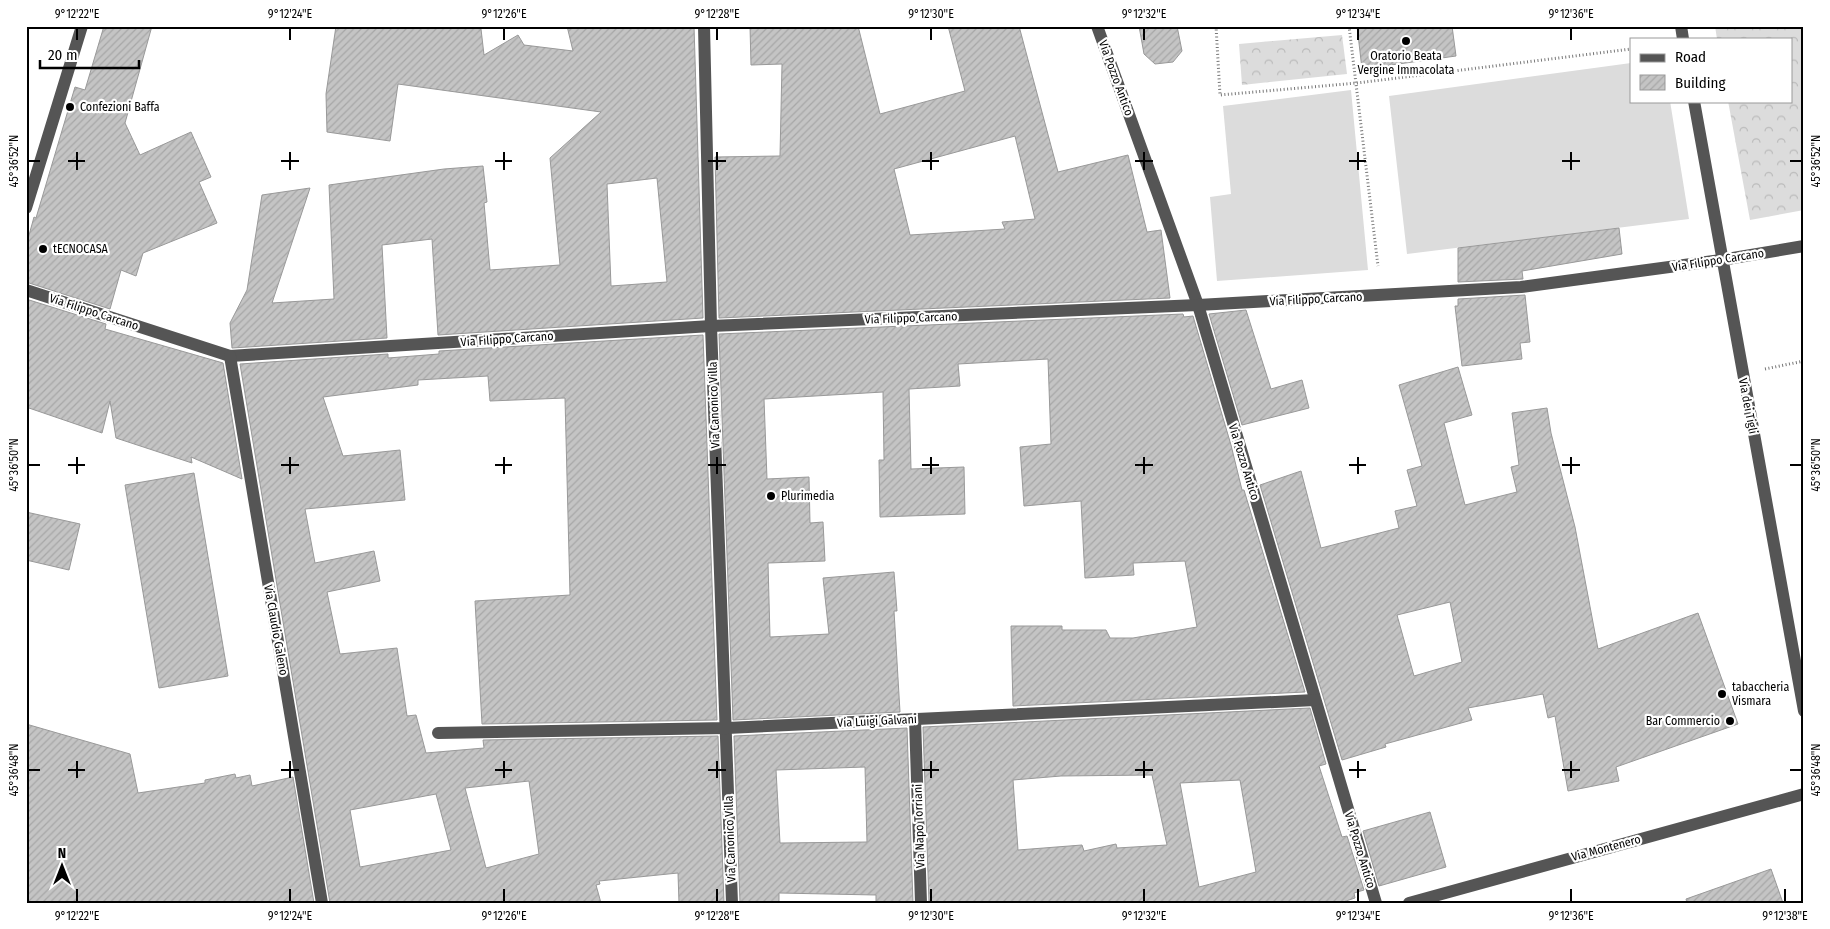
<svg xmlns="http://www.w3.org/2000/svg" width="1830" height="929" font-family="'Fira Sans Condensed',sans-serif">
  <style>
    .forest { fill: url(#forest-crowns) }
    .pitch { fill: #dcdcdc }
    .building { fill: url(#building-hatch); stroke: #999; fill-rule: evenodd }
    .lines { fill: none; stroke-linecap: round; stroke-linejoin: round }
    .path { stroke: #777; stroke-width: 3; stroke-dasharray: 1 2.5; stroke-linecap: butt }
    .minor { stroke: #555; stroke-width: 12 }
    .ticks { fill: none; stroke: #000; stroke-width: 2 }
    .poi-dot { fill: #000; stroke: #fff; stroke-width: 2 }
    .labels { text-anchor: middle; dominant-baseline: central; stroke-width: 4.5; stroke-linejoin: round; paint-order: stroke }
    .poi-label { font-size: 12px; fill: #000; stroke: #fff; text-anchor: start }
    .street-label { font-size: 12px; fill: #000; stroke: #fff }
    .neatline { fill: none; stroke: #000; stroke-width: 2 }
    .ticks-label { font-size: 12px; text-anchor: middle; fill: #000 }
  </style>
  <defs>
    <pattern id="forest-crowns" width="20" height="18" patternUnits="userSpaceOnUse" patternTransform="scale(1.25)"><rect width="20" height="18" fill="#dcdcdc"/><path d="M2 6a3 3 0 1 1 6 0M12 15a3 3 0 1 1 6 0" fill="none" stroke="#bbb"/></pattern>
    <pattern id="building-hatch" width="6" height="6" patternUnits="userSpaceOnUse" patternTransform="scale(1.25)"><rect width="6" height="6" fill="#c4c4c4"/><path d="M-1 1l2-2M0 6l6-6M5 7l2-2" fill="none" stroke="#a7a7a7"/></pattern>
  </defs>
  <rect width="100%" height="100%" fill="#fff"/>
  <!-- forest -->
  <g class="forest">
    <polygon points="1715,26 1804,26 1804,210 1750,220 1728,101 1791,101 1791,39 1717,39"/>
    <polygon points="1342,35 1347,74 1242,85 1239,44"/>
  </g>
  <!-- pitch -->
  <g class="pitch">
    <polygon points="1631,63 1631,101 1670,101 1689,219 1407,254 1389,96"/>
    <polygon points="1351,90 1368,270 1217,281 1210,197 1231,194 1223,106"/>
  </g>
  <!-- building -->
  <g class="building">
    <polygon points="104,26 152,26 125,123 140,155 191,132 211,177 199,182 217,223 143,253 136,276 121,270 110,309 26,282 26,246 34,217 36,218 75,87 85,90"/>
    <path d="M336 26H459L481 29 484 55 518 35 524 45 573 51 567 26H694L703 318 438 335 432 239 382 245 387 338 232 348 230 323 247 290 262 195 310 188 272 303 334 299 329 185 444 169 483 166 487 202 484 203 490 270 560 265 550 158 601 112 398 84 390 141 327 132 326 94ZM657 178 667 282 611 286 607 184Z"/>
    <path d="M750 26H858L880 114 965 91 948 26H1019L1058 172 1128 155 1147 232 1161 230 1170 298 719 318 715 157 780 156 782 64 751 65ZM1015 136 1035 219 1002 222 1005 229 910 235 894 169Z"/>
    <polygon points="1139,26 1177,26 1182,51 1173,62 1155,64 1144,54"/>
    <polygon points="1357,26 1452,26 1456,56 1362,69"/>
    <polygon points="1619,228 1622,254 1522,271 1523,279 1458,282 1458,248"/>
    <polygon points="1525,295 1530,342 1520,343 1522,359 1462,366 1455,306 1458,306 1458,299"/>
    <polygon points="26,299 106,324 105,329 223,363 242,479 191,457 192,463 116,438 110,401 102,433 26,407"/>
    <polygon points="1246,310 1271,389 1302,380 1309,408 1242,425 1209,314"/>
    <polygon points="1183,314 1184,317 1193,316 1231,445 1242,490 1244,490 1305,692 1013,706 1011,626 1062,626 1062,630 1106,630 1110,638 1133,638 1197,627 1185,561 1133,563 1134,575 1085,578 1081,501 1024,506 1020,447 1051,444 1048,359 958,364 960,386 909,389 911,469 964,467 965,514 880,517 879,460 884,460 883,392 764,399 767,479 809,477 810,523 823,522 825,561 768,563 770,637 829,634 823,578 894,572 897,611 894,611 900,712 733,720 719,334"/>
    <path d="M703 335 717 720 482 724 475 601 570 595 565 398 490 401 488 376 418 380V385L323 397 343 456 400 450 405 500 305 509 315 563 374 551 380 581 327 592 340 654 397 648 407 716 416 715 426 753 484 748 483 740 718 736 724 903H679L678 873 599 881 600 884 596 885 601 903H330L240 364 388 354V358L439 354V351ZM529 781 539 854 486 868 465 788ZM436 794 451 850 360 867 350 810Z"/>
    <path d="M1458 367 1472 415 1444 423 1465 505 1517 492 1511 467 1519 465 1512 413 1547 408 1551 433 1575 527 1598 649 1698 613 1738 724 1616 767 1619 781 1568 791 1555 716 1548 718 1543 694 1468 708 1472 720 1385 744 1386 747 1342 760 1260 485 1301 471 1321 548 1399 528 1395 511 1417 506 1407 470 1422 466 1399 385ZM1450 602 1462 662 1414 676 1397 615Z"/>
    <polygon points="194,473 228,676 159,688 125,485"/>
    <polygon points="26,512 80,524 69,570 26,560"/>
    <path d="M1310 708 1326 764 1319 766 1342 837 1347 836 1364 890 1354 893 1355 898 1340 903H929L923 727ZM1152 775 1167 845 1117 848 1116 844 1084 851 1082 845 1018 850 1013 780 1061 776ZM1240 780 1256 872 1199 887 1180 783Z"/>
    <polygon points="26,724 130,754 138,793 205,783 205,780 235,774 236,778 250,775 252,786 293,777 314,903 26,903"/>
    <path d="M907 728 913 903H876V895L779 893V903H740L734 736ZM865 767 867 842 780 843 776 770Z"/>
    <polygon points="1430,812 1446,867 1379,886 1363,831"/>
    <polygon points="1771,869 1783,903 1687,903 1686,899"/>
  </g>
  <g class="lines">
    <!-- path -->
    <g class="path">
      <polyline points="1216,26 1220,95 1357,83 1631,49"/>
      <polyline points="1349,26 1378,266"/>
      <polyline points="1765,369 1804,361"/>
    </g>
    <!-- minor -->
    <g class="minor">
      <polyline points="704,26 711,326 732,903"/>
      <polyline points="1097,26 1198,305 1376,903"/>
      <polyline points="1681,26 1683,39"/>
      <polyline points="1694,101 1804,711"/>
      <polyline points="26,208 82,26"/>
      <polyline points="26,290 230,356 711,326 1198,305 1521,287 1721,260 1804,246"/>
      <polyline points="230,356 322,903"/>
      <polyline points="915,719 921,903"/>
      <polyline points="438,733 727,728 1315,700"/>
      <polyline points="1409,903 1804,794"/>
    </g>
  </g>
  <!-- ticks -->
  <path class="ticks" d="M77 28V40M290 28V40M504 28V40M717 28V40M931 28V40M1144 28V40M1358 28V40M1571 28V40M77 152V170M290 152V170M504 152V170M717 152V170M931 152V170M1144 152V170M1358 152V170M1571 152V170M28 161H40M68 161H85M281 161H299M495 161H512M708 161H726M922 161H939M1135 161H1153M1349 161H1366M1562 161H1580M1790 161H1802M77 457V474M290 457V474M504 457V474M717 457V474M931 457V474M1144 457V474M1358 457V474M1571 457V474M28 465H40M68 465H85M281 465H299M495 465H512M708 465H726M922 465H939M1135 465H1153M1349 465H1366M1562 465H1580M1790 465H1802M77 761V778M290 761V778M504 761V778M717 761V778M931 761V778M1144 761V778M1358 761V778M1571 761V778M28 770H40M68 770H85M281 770H299M495 770H512M708 770H726M922 770H939M1135 770H1153M1349 770H1366M1562 770H1580M1790 770H1802M77 889V902M290 889V902M504 889V902M717 889V902M931 889V902M1144 889V902M1358 889V902M1571 889V902M1785 889V902"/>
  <!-- markers -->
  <g class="poi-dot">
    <circle cx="1406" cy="41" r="5"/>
    <circle cx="70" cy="107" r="5"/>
    <circle cx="43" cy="249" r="5"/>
    <circle cx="771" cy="496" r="5"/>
    <circle cx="1722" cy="694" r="5"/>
    <circle cx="1730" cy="721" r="5"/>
  </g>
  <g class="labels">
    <!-- poi labels -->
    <g class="poi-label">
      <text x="1406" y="56" text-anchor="middle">Oratorio Beata<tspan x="1406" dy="14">Vergine Immacolata</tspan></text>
      <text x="80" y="107">Confezioni Baffa</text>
      <text x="53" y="249">tECNOCASA</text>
      <text x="781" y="496">Plurimedia</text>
      <text x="1732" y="687">tabaccheria<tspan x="1732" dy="14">Vismara</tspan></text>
      <text x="1720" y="721" text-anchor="end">Bar Commercio</text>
    </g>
    <!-- street labels -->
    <g class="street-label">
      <text transform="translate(1116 78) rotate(70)">Via Pozzo Antico</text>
      <text transform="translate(1718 260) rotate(-9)">Via Filippo Carcano</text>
      <text transform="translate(1316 299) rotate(-3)">Via Filippo Carcano</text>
      <text transform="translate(94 312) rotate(18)">Via Filippo Carcano</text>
      <text transform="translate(911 318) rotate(-2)">Via Filippo Carcano</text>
      <text transform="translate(507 339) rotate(-4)">Via Filippo Carcano</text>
      <text transform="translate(714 405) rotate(-92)">Via Canonico Villa</text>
      <text transform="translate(1748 406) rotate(79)">Via dei Tigli</text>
      <text transform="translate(1244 462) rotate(73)">Via Pozzo Antico</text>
      <text transform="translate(276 630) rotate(80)">Via Claudio Galeno</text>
      <text transform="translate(877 721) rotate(-3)">Via Luigi Galvani</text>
      <text transform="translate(919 826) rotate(-92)">Via Napo Torriani</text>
      <text transform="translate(730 839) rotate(-92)">Via Canonico Villa</text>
      <text transform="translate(1606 848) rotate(-15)">Via Montenero</text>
      <text transform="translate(1360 850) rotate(73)">Via Pozzo Antico</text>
    </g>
  </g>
  <!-- border -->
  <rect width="1830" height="929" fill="none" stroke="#ffffff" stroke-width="55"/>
  <!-- legend -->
  <rect x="1630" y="38" width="162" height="65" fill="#ffffff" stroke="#999999"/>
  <rect x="1640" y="54" width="25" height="8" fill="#555555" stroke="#999999"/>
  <text x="1675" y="62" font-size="15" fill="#000000">Road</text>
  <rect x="1640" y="75" width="25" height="15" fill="url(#building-hatch)" stroke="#999999"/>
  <text x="1675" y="88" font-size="15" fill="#000000">Building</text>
  <!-- north arrow -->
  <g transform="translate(62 866)" stroke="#ffffff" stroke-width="4" paint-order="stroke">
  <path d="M0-4L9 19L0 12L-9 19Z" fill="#000000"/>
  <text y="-8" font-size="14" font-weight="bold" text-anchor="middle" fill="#000000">N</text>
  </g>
  <!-- scale -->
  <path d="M40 60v8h99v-8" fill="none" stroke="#000000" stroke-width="2.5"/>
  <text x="48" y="60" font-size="15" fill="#000000" stroke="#ffffff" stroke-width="4" paint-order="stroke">20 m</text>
  <rect x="28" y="28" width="1774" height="874" class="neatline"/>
  <g class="ticks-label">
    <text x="77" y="18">9°12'22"E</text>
    <text x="290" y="18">9°12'24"E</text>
    <text x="504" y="18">9°12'26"E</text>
    <text x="717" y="18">9°12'28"E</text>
    <text x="931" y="18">9°12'30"E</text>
    <text x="1144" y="18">9°12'32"E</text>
    <text x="1358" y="18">9°12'34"E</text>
    <text x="1571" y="18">9°12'36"E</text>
    <text transform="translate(14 161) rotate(-90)" y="4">45°36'52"N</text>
    <text transform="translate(1816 161) rotate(-90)" y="4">45°36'52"N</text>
    <text transform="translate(14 465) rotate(-90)" y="4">45°36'50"N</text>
    <text transform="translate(1816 465) rotate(-90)" y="4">45°36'50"N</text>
    <text transform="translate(14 770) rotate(-90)" y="4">45°36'48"N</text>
    <text transform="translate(1816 770) rotate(-90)" y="4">45°36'48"N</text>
    <text x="77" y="920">9°12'22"E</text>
    <text x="290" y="920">9°12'24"E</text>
    <text x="504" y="920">9°12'26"E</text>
    <text x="717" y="920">9°12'28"E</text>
    <text x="931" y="920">9°12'30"E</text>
    <text x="1144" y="920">9°12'32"E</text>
    <text x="1358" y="920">9°12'34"E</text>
    <text x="1571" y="920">9°12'36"E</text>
    <text x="1785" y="920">9°12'38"E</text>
  </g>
</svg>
